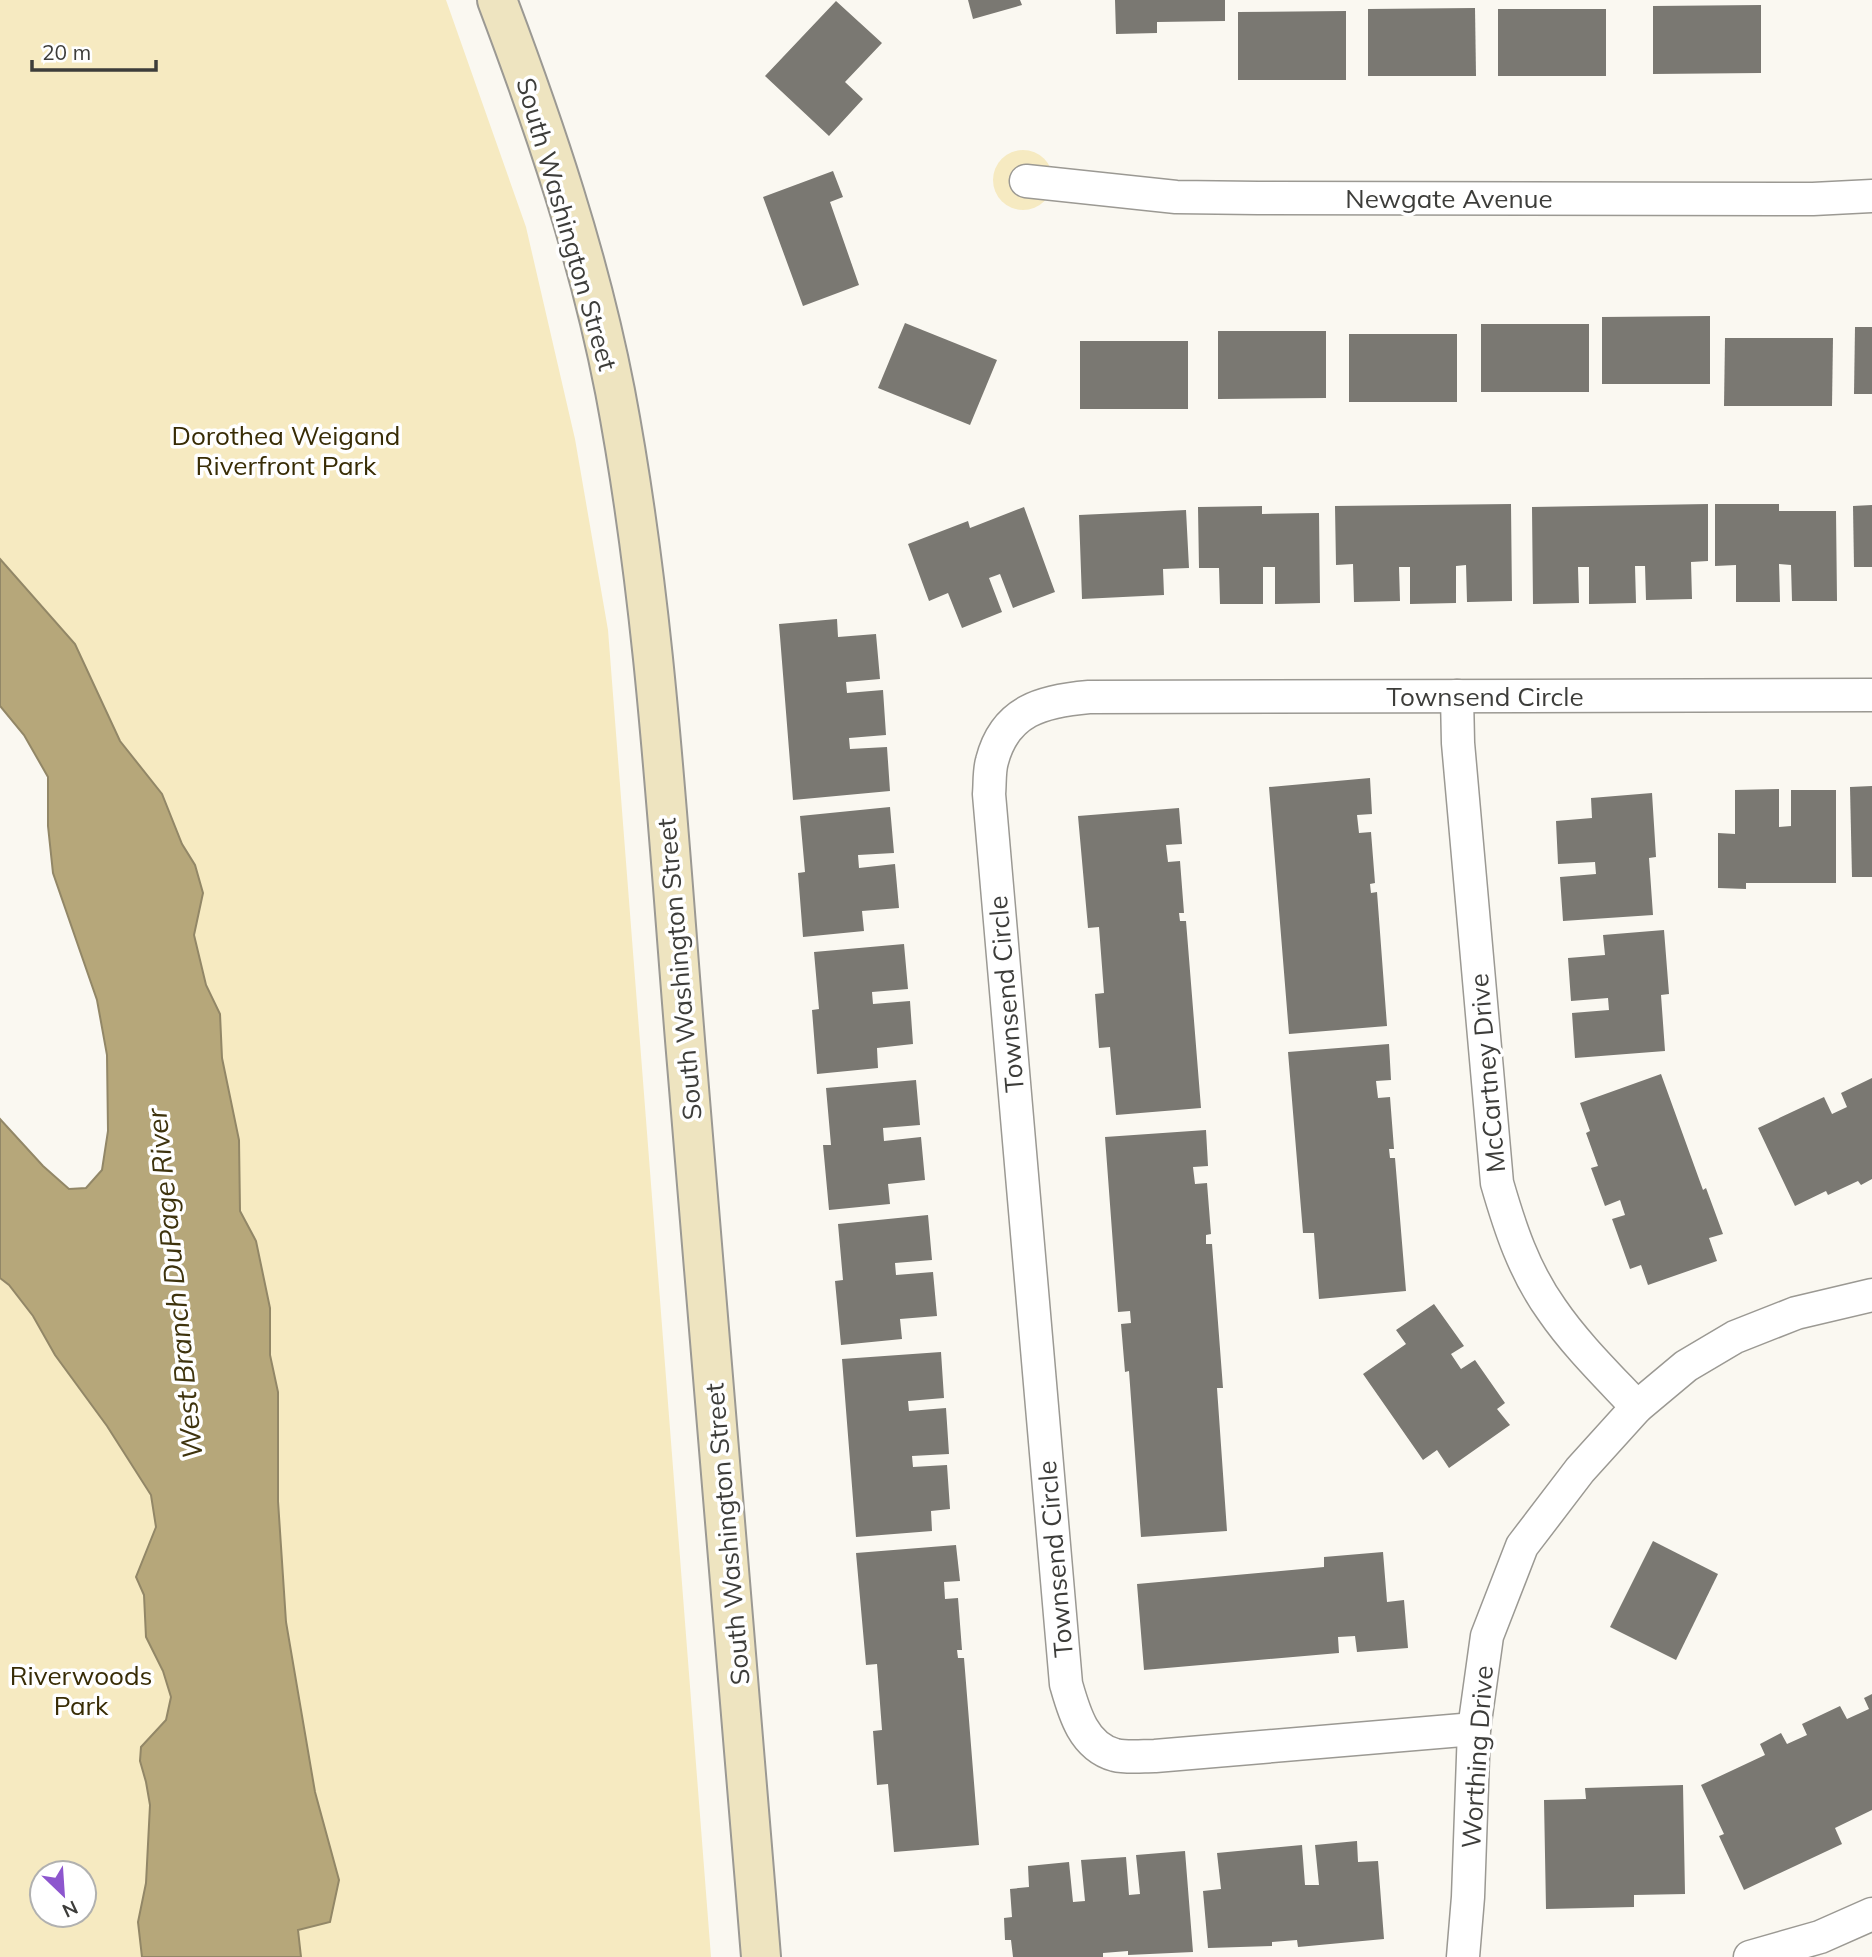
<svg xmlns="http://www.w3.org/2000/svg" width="1872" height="1957" font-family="Mulish,sans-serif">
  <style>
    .green { fill: #f6eac1; fill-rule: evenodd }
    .water { fill: #b6a77a; stroke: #928767; stroke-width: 2 }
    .building { fill: #7a7872 }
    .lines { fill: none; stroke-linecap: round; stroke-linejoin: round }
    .street-casing { stroke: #9b9993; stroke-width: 35 }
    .secondary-casing { stroke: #9b9993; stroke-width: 42 }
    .street { stroke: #fff; stroke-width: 32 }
    .secondary { stroke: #eee4c0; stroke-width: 38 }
    .labels { text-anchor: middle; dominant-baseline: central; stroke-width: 7; stroke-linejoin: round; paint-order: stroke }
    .street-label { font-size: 26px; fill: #3d3d3a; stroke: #fff }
    .park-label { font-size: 26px; fill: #382c05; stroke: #fff }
    .water-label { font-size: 28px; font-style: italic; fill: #3e330d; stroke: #fff }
  </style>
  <rect width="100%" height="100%" fill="#faf8f1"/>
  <!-- green -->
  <g class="green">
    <polygon points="0,0 446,0 526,227 575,439 608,630 711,1957 301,1957 298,1930 339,1880 315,1792 286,1622 278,1501 278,1392 270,1355 270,1308 256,1241 240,1211 239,1140 222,1058 220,1014 206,985 194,935 203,893 195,865 120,741 75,644 0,563"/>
    <circle cx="1023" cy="180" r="30"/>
    <path d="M0 1278 9 1285 33 1316 55 1355 107 1426 151 1495 156 1527 136 1578 144 1595 146 1637 163 1671 171 1697 166 1720 141 1747 140 1761 146 1782 150 1805 146 1883 138 1922 142 1957H0ZM42 1873H84V1915H42Z"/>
  </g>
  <!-- water -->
  <polygon class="water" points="0,559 75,644 120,741 162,794 182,844 195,865 203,893 194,935 206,985 220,1014 222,1058 239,1140 240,1211 256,1241 270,1308 270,1355 278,1392 278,1501 286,1622 315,1792 339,1880 330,1922 298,1930 301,1957 142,1957 138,1922 146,1883 150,1805 146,1782 140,1761 141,1747 166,1720 171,1697 163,1671 146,1637 144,1595 136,1577 156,1527 151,1495 107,1426 55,1355 33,1316 9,1285 0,1278 0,1119 43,1166 69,1189 86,1188 102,1170 108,1131 107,1055 97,1000 53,873 48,826 48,777 24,735 0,706"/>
  <!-- building -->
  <g class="building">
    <polygon points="968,0 1020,0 1022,5 973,19"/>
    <polygon points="1115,0 1225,0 1225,21 1157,22 1157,33 1116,34"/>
    <polygon points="836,1 882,43 845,82 863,99 829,136 765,76"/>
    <polygon points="1761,5 1761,73 1653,74 1653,6"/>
    <polygon points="1475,8 1476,76 1368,76 1368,9"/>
    <rect x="1498" y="9" width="108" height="67"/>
    <polygon points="1346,11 1346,80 1238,80 1238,12"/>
    <polygon points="833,171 843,197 830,202 859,285 803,306 763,197"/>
    <polygon points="1710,316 1710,384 1602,384 1602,317"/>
    <polygon points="905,323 997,360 970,425 878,388"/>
    <rect x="1481" y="324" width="108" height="68"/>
    <polygon points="1855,327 1872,327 1872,394 1854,394"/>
    <polygon points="1218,331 1326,331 1326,398 1218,399"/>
    <rect x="1349" y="334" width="108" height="68"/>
    <polygon points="1725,338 1833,338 1832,406 1724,406"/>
    <rect x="1080" y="341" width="108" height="68"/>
    <polygon points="1511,504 1512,601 1467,602 1466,565 1456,566 1456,603 1410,604 1410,567 1399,567 1400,601 1354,602 1353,564 1336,565 1335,506"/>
    <polygon points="1708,504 1708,561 1691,562 1692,599 1646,600 1645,566 1635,566 1636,603 1589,604 1589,567 1578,567 1579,603 1533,604 1532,507"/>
    <polygon points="1715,504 1779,504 1779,511 1836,511 1837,601 1792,601 1791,565 1779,564 1780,602 1736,602 1736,565 1715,566"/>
    <polygon points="1872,505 1872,567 1854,567 1853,506"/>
    <polygon points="1262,506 1262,514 1319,513 1320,603 1275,604 1275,567 1263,567 1263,604 1220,604 1219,568 1199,568 1198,507"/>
    <polygon points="1024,507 1055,592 1013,608 1000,574 989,578 1002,612 962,628 948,593 929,601 908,544 968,521 970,528"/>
    <polygon points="1186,510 1189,568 1163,569 1164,595 1082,599 1079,515"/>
    <polygon points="837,619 838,637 876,634 880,679 846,682 847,693 883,690 886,735 849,738 850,749 887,747 890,791 793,800 779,624"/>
    <polygon points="1370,778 1372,814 1357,815 1359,833 1371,832 1375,883 1370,884 1371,893 1377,892 1387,1026 1289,1034 1269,787"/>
    <polygon points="1872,786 1872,877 1852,877 1850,787"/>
    <polygon points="1779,789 1779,827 1791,826 1791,790 1836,790 1836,883 1746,883 1746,889 1718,888 1718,833 1735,834 1735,790"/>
    <polygon points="1652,793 1656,857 1649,858 1653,915 1563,921 1560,877 1596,874 1595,862 1558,864 1556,821 1592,818 1591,798"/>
    <polygon points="890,807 894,853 858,855 859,868 895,864 899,908 862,911 864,931 803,937 798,873 805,872 800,816"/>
    <polygon points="1179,808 1182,844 1166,845 1168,862 1180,861 1184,913 1179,913 1180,921 1186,921 1201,1108 1116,1115 1110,1047 1099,1048 1095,994 1104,993 1099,927 1088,928 1078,816"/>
    <polygon points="1664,930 1669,994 1661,995 1665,1051 1575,1058 1572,1013 1609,1010 1608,998 1571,1001 1568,958 1605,955 1603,935"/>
    <polygon points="904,944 908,989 872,992 873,1004 910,1001 913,1044 877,1048 878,1068 817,1074 812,1010 819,1009 814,952"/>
    <polygon points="1389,1044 1391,1080 1376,1081 1378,1098 1390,1097 1394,1149 1389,1149 1390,1158 1395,1158 1406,1291 1319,1299 1314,1233 1303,1233 1288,1052"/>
    <polygon points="1661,1074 1703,1190 1706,1188 1723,1234 1709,1238 1717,1261 1648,1285 1641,1265 1630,1269 1612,1219 1625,1215 1620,1200 1605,1206 1591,1168 1598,1166 1586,1133 1590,1131 1580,1103"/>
    <polygon points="1872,1078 1872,1179 1861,1185 1858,1181 1828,1195 1826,1191 1795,1206 1758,1128 1824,1097 1832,1114 1847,1107 1841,1093"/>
    <polygon points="916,1080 920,1125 883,1128 884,1141 921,1137 925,1180 888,1184 890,1204 829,1210 823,1145 831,1145 826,1088"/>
    <polygon points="1206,1130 1208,1166 1193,1167 1195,1184 1207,1183 1211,1234 1206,1235 1206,1244 1212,1244 1223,1388 1217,1388 1227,1531 1141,1537 1129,1371 1125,1372 1121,1324 1131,1323 1130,1311 1118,1312 1105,1137"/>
    <polygon points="928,1215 932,1260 895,1263 896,1275 933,1272 937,1316 900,1319 902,1339 841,1345 835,1281 843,1280 838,1224"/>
    <polygon points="1434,1304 1464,1346 1451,1354 1461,1369 1475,1360 1505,1403 1497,1409 1510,1425 1449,1468 1437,1450 1423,1460 1363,1374 1406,1344 1396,1330"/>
    <polygon points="941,1352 944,1398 908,1401 909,1411 946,1408 949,1454 912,1456 913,1467 947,1465 950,1509 931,1511 932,1531 856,1537 842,1359"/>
    <polygon points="1653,1541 1718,1574 1676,1660 1610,1627"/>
    <polygon points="956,1545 960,1581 944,1582 945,1599 958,1598 962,1650 957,1650 958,1658 964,1658 979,1845 894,1852 888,1784 877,1785 873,1731 882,1730 877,1664 866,1665 856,1553"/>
    <polygon points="1383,1552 1387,1602 1404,1600 1408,1648 1357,1652 1355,1636 1338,1637 1339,1653 1144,1670 1137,1584 1324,1567 1324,1557"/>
    <polygon points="1872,1694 1872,1810 1835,1828 1842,1844 1744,1890 1719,1836 1724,1834 1701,1785 1765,1755 1760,1744 1781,1733 1787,1744 1807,1735 1802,1724 1840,1706 1847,1719 1869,1709 1864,1698"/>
    <polygon points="1683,1785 1685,1894 1634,1895 1634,1907 1546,1909 1544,1800 1586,1799 1585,1788"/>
    <polygon points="1357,1841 1358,1862 1378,1861 1384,1939 1298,1947 1297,1940 1272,1942 1272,1946 1208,1948 1203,1891 1221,1889 1217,1853 1302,1845 1305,1885 1319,1885 1315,1845"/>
    <polygon points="1185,1851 1193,1952 1128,1955 1128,1951 1103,1953 1103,1957 1013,1957 1011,1940 1005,1940 1004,1918 1012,1917 1010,1889 1029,1887 1028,1866 1069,1862 1073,1902 1085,1901 1081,1860 1126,1857 1129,1895 1140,1894 1136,1855"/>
  </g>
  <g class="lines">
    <!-- street casing -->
    <g class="street-casing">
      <g id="street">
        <polyline points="1026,181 1176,197 1258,198 1813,199 1872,196"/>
        <path d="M1457 696 1458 743 1497 1183C1510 1228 1524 1271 1552 1310 1576 1345 1608 1376 1637 1407"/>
        <path d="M1474 1729 1155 1756C1143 1756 1127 1758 1115 1755 1083 1746 1074 1712 1066 1684L989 794C990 784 989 771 992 761 1005 710 1043 701 1089 697L1872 695"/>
        <polyline points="1463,1957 1468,1897 1474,1729 1487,1636 1522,1546 1580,1470 1637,1407 1686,1366 1735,1337 1796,1313 1872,1295"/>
        <polyline points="1750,1957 1820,1937 1872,1914"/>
      </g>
    </g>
    <!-- secondary casing -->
    <g class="secondary-casing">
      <path id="secondary" d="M497 0C545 127 589 257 615 391 657 612 668 839 687 1064 712 1361 737 1659 761 1957"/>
    </g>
    <!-- street -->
    <use href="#street" class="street"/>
    <!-- secondary -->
    <use href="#secondary" class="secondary"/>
  </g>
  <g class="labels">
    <!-- street labels -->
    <g class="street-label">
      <text x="1449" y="198">Newgate Avenue</text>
      <text transform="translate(567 224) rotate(74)">South Washington Street</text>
      <text x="1485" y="696">Townsend Circle</text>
      <text transform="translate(679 969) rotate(-95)">South Washington Street</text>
      <text transform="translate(1006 994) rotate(-95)">Townsend Circle</text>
      <text transform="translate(1487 1073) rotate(-95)">McCartney Drive</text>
      <text transform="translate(727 1534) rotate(-95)">South Washington Street</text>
      <text transform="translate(1055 1559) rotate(-95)">Townsend Circle</text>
      <text transform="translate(1477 1757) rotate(-86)">Worthing Drive</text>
    </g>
    <!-- park labels -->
    <g class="park-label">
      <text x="286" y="435">Dorothea Weigand<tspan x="286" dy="30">Riverfront Park</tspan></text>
      <text x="81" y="1675">Riverwoods<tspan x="81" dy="30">Park</tspan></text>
    </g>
    <!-- water labels -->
    <g class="water-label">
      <text transform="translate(174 1284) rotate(-96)">West Branch DuPage River</text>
    </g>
  </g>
  <!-- north arrow -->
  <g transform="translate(63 1894) rotate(155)"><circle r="33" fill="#ffffff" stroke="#b1b1b0" stroke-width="2"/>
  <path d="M0-5L12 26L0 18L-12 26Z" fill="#8d56ce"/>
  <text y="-10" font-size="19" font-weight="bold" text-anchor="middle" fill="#3d3d3a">N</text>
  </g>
  <!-- scale -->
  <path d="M32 60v10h124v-10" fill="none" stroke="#3d3d3a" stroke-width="3.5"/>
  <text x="42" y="60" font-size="21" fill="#3d3d3a" stroke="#ffffff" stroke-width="5" paint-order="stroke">20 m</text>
</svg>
